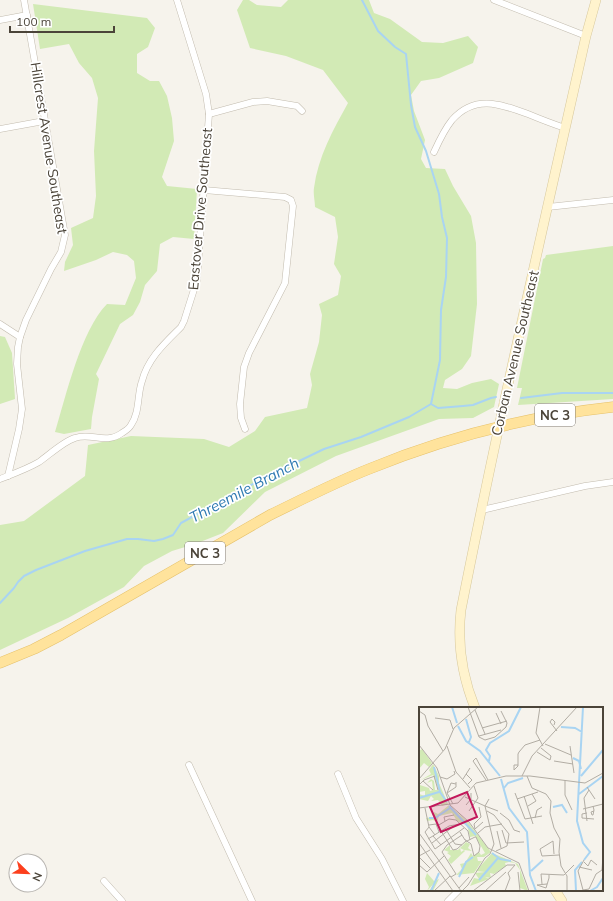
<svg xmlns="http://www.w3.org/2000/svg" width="613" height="901" font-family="Mulish,sans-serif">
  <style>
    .green { fill: #d2eab5 }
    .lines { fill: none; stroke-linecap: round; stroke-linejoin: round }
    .stream { stroke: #a9d4f2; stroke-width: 2 }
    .minor-casing { stroke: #c2bbae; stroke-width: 7 }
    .secondary-casing { stroke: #d6c79b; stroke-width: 10 }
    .primary-casing { stroke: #e6c16a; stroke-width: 11 }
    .minor { stroke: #fff; stroke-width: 6 }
    .secondary { stroke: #fff3cd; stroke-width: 9 }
    .primary { stroke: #ffe39c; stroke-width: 10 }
    .labels { text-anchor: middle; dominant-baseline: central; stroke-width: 3.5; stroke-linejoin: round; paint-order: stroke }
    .shield { fill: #fff; stroke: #817c74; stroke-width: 1 }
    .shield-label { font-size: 13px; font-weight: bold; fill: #4b4439 }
    .street-label { font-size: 14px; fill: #4b4439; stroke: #fff }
    .water-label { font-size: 15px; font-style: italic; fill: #2e7ab2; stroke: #fff }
    .inset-river { fill: none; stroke: #a9d4f2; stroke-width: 2 }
    .inset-road { fill: none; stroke: #b2ada4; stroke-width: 1 }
    .view { fill: #c2185b; fill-opacity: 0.15; stroke: #c2185b; stroke-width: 2 }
    .inset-edge { fill: none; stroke: #4b4439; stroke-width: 2 }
  </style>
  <rect width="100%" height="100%" fill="#f6f3ec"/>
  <!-- green -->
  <g class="green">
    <path d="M243 0H249L257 5 281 7 288 0H369L374 13 390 19 422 42 443 43 468 36 478 47 473 63 439 78 421 81 411 95 414 111 425 140 421 159 426 168 445 169 453 186 471 216 476 243 477 304 471 356 462 369 445 380 443 388 457 389 472 383 491 379 499 384 494 407 473 418 439 419 336 456 265 492 223 533 195 544 172 551 144 566 124 587 68 618 0 650V525L24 521 85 476 88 445 131 436 204 439 229 447 255 431 265 417 307 408 312 385 310 374 319 342 322 315 319 304 338 295 341 276 334 264 338 237 335 217 315 207C315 201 313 194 314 188 318 157 333 130 348 103L323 70 286 56 250 48 237 10Z"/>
    <path d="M33 4 147 18 155 28 148 47 137 54V73L150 81H159L167 96 172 118 174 141 162 177 167 186 197 189 194 239 173 237 160 244 157 271 145 285 140 302 133 315 120 324 96 374 99 379 92 417 91 429 64 434 55 432C66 396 81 330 107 304L125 305 136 278 134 261 127 255 113 252 96 260 64 271 65 262 73 245 71 228 93 218 96 196 94 151 98 98 92 78 79 63 69 44 40 49Z"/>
    <polygon points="613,246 613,399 518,405 522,388 517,388 543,259 545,258 546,255"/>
    <polygon points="0,336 5,337 12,353 15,399 0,404"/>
  </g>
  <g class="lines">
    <!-- stream -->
    <g class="stream">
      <polyline points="362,0 378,31 395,47 406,54 411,105 415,127 426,151 439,194 442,217 447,238 446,277 441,310 440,360 431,404"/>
      <polyline points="521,398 562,393 613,393"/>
      <polyline points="431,404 438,408 463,406 473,405 491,398 496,397"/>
      <polyline points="0,603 14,588 18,582 24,576 36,570 85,551 127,539 138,539 154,541 163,539 173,535 181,523 264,478 324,449 361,437 409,417 431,404"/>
    </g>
    <!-- minor casing -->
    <g class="minor-casing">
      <g id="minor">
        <polyline points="494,0 586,36"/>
        <polyline points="0,20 27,15"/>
        <polyline points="209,114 253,102 267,101 297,106 302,111"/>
        <polyline points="0,129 44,121"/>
        <path d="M434 152C439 141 444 130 452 120 475 94 500 104 528 114 540 119 553 124 565 128"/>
        <polyline points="204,190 285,197 291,200 293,206 285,283 249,353 244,367 240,404 241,418 245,429"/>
        <polyline points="548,207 613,200"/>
        <polyline points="0,324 20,337"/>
        <polyline points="8,476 19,429 22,409 17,364 18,347 20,337 26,320 51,269 61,252 65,235 24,0"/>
        <path d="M0 479C13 474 27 469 39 462 49 455 64 441 75 438 91 432 105 445 122 433 125 431 129 429 131 425 140 412 137 395 142 381 148 358 165 343 181 327L184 321 197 280 209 114 206 94 177 0"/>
        <polyline points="482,510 585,486 613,482"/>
        <polyline points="189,765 252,901"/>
        <polyline points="338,774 356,818 382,859 403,901"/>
        <polyline points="104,881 122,901"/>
        <polyline points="448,901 459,890"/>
      </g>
    </g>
    <!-- secondary casing -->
    <g class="secondary-casing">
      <g id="secondary">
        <path d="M475 708C462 676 457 644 461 610 499 418 543 227 586 36L596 0"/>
        <polyline points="555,890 562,901"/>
      </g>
    </g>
    <!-- primary casing -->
    <g class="primary-casing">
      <path id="primary" d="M0 663 34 649 61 635 270 515C303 499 336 482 369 469 447 437 530 416 613 407"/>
    </g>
    <!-- minor -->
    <use href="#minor" class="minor"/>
    <!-- secondary -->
    <use href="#secondary" class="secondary"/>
    <!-- primary -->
    <use href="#primary" class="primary"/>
  </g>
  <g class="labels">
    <!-- shield labels -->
    <g class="shield">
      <rect x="535" y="404" width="40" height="22" rx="3"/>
      <rect x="185" y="542" width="40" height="22" rx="3"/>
    </g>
    <g class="shield-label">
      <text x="555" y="415">NC 3</text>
      <text x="205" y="553">NC 3</text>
    </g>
    <!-- street labels -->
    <g class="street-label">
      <text transform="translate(49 148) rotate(81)">Hillcrest Avenue Southeast</text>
      <text transform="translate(200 209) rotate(-85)">Eastover Drive Southeast</text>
      <text transform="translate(515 353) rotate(-77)">Corban Avenue Southeast</text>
    </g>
    <!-- water labels -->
    <g class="water-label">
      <text transform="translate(244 490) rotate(-28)">Threemile Branch</text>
    </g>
  </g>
  <!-- overview -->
  <g transform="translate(419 707)">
    <rect width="184" height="184" fill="#f6f3ec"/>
    <path d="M3 42 13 56 10 60 5 56 0 62V44ZM14 57 20 69V76L29 97 23 99 19 93 12 94 15 92 12 89 9 94 0 92V87L6 89V84L0 85 1 78 10 81 11 84 14 83 13 74 8 76 12 72 15 74 16 83H20L14 68 2 73 12 67 10 63ZM30 98 49 115 72 145 65 150H58L59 154H63L55 166 37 168 43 162 41 157 46 156 52 146 54 149 60 145 62 148 66 146 56 129 51 130 48 118 38 114 33 106 20 109 18 115 14 113 8 114 7 111 15 110V105L19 107ZM47 135 51 137 49 141 53 144 45 143 46 144 32 157 29 153 32 149 28 146 30 145 25 143 31 138V143H39L41 141 42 145 45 143 41 141ZM73 146 99 157 109 184 101 181V163L96 156 90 155 86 156 87 159 75 167 71 166 72 171 66 170 70 172 51 179 55 171 60 172 56 166 66 165 57 164ZM8 166 15 174 20 172 14 184H10L17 174 8 184 10 180 6 172Z" fill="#d2eab5"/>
    <path class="inset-river" d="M33 0 38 16M164 0 158 114 164 136 171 145 165 153M47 12 52 30 50 35M39 19 47 34 61 44 81 69M142 20 156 21 163 25M154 51 160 54 162 62M70 54 71 49 67 43 71 36 90 24 102 0M15 60 21 85 28 95M162 69 184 43M82 72 90 101 108 125 111 168 117 184M85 81 89 76 104 71M160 87 184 69M0 91 20 85M30 99 57 128M134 100 143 98 148 106M10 111H16L31 101M73 146 81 152 92 154M112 164 124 153M40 170 47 155 54 150M60 173 79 151M12 184 20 166M157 184 156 163 163 155M171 184 178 180 184 171"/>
    <path class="inset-road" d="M49 0 60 30 66 33 76 30 87 20 88 16 82 4M121 0 117 26 124 39M56 3 66 27M0 4 6 8 9 19 24 44M77 6 82 17M16 11 31 13 34 22M135 18 136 15 133 12 131 15 138 24M63 21 88 14M60 29 82 23M126 37 152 48M0 38 18 61 31 98 50 115 69 141 100 156 110 184M28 39 37 65 51 81M151 39 155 66M118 45 131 53 132 49 122 41M135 54 154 57M99 58H95V63L99 59V47L100 45 106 38 121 33M47 67 53 73 49 77M15 69 19 83M103 69 113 49 158 0M108 69 113 81 127 87 132 94 131 106 135 121 141 132 140 145 142 159 148 169V184M21 70 28 72 36 67 35 64M0 72 26 42 35 21 59 0M44 72 51 61M67 73 54 54 57 51 69 73M146 73V88L153 103M4 74 14 83M0 78 5 73 16 69M168 80 176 92M28 86 32 76 37 77M96 86 106 112 123 109M105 89 114 117M70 92 66 99 79 104M98 92 119 85M34 97 28 86 37 80V75M47 98 52 92V86M109 99 117 94 113 87M174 99 175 103 174 108H173L172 105 175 104M60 100 62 110 55 117 56 122 64 115M0 101 39 96 57 76 87 69H111L166 76 184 66M6 101 10 120 16 128M164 102 184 97M50 104 59 91 55 79M68 104 75 108 90 127 88 139 77 144M81 106 90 113 95 123 101 125M168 106 163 107V111L175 112M116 111 118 103 123 100M26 114 25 110 35 108M168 114 165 91 170 83M10 118 17 117 20 125M18 119 30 112 37 113 49 124 51 133M10 120 6 125 16 142 45 121M26 121 36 137 43 138M83 123 87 136 105 135M22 124 34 143 38 142 47 134H48L56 130H57L61 139 60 145 55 149 52 137 51 136 49 135 48 134H47V133H46L41 125M78 124 82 141M0 126 42 184M59 126 66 120 83 117M14 129 22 138M9 132 30 119 41 117M0 136 34 184M13 136 35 119M135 147 134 134 121 142 123 149 140 148M0 149 11 143M0 150 12 162M165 153 159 164 164 183 170 182 177 167 183 163 184 149M165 155 169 159 172 153 178 158M0 158 8 165 25 149M160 160 173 163M99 165 101 184M32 170 37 167 23 145 28 138 43 128M123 177 122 167 145 168 155 158M128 177 118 178 127 181 130 171V168M40 181 50 170M15 184 31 169M43 184 49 178 66 151 71 147 75 137 66 99 46 90M54 184 88 158H96L89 166M66 184 87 165M86 184 91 171 89 166"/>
    <path class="view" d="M48 85 58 110 22 125 11 100Z"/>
    <rect width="184" height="184" class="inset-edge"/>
  </g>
  <!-- north arrow -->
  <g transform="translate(28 873) rotate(113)"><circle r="19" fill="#ffffff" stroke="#b7b4b0"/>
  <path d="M0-3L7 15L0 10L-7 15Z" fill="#fc3f1d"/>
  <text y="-6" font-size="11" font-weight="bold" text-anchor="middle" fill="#4b4439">N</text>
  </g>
  <!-- scale -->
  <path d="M10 26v6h104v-6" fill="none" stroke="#4b4439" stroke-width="2"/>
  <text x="16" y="26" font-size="12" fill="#4b4439" stroke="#ffffff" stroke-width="3" paint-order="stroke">100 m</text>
</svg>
